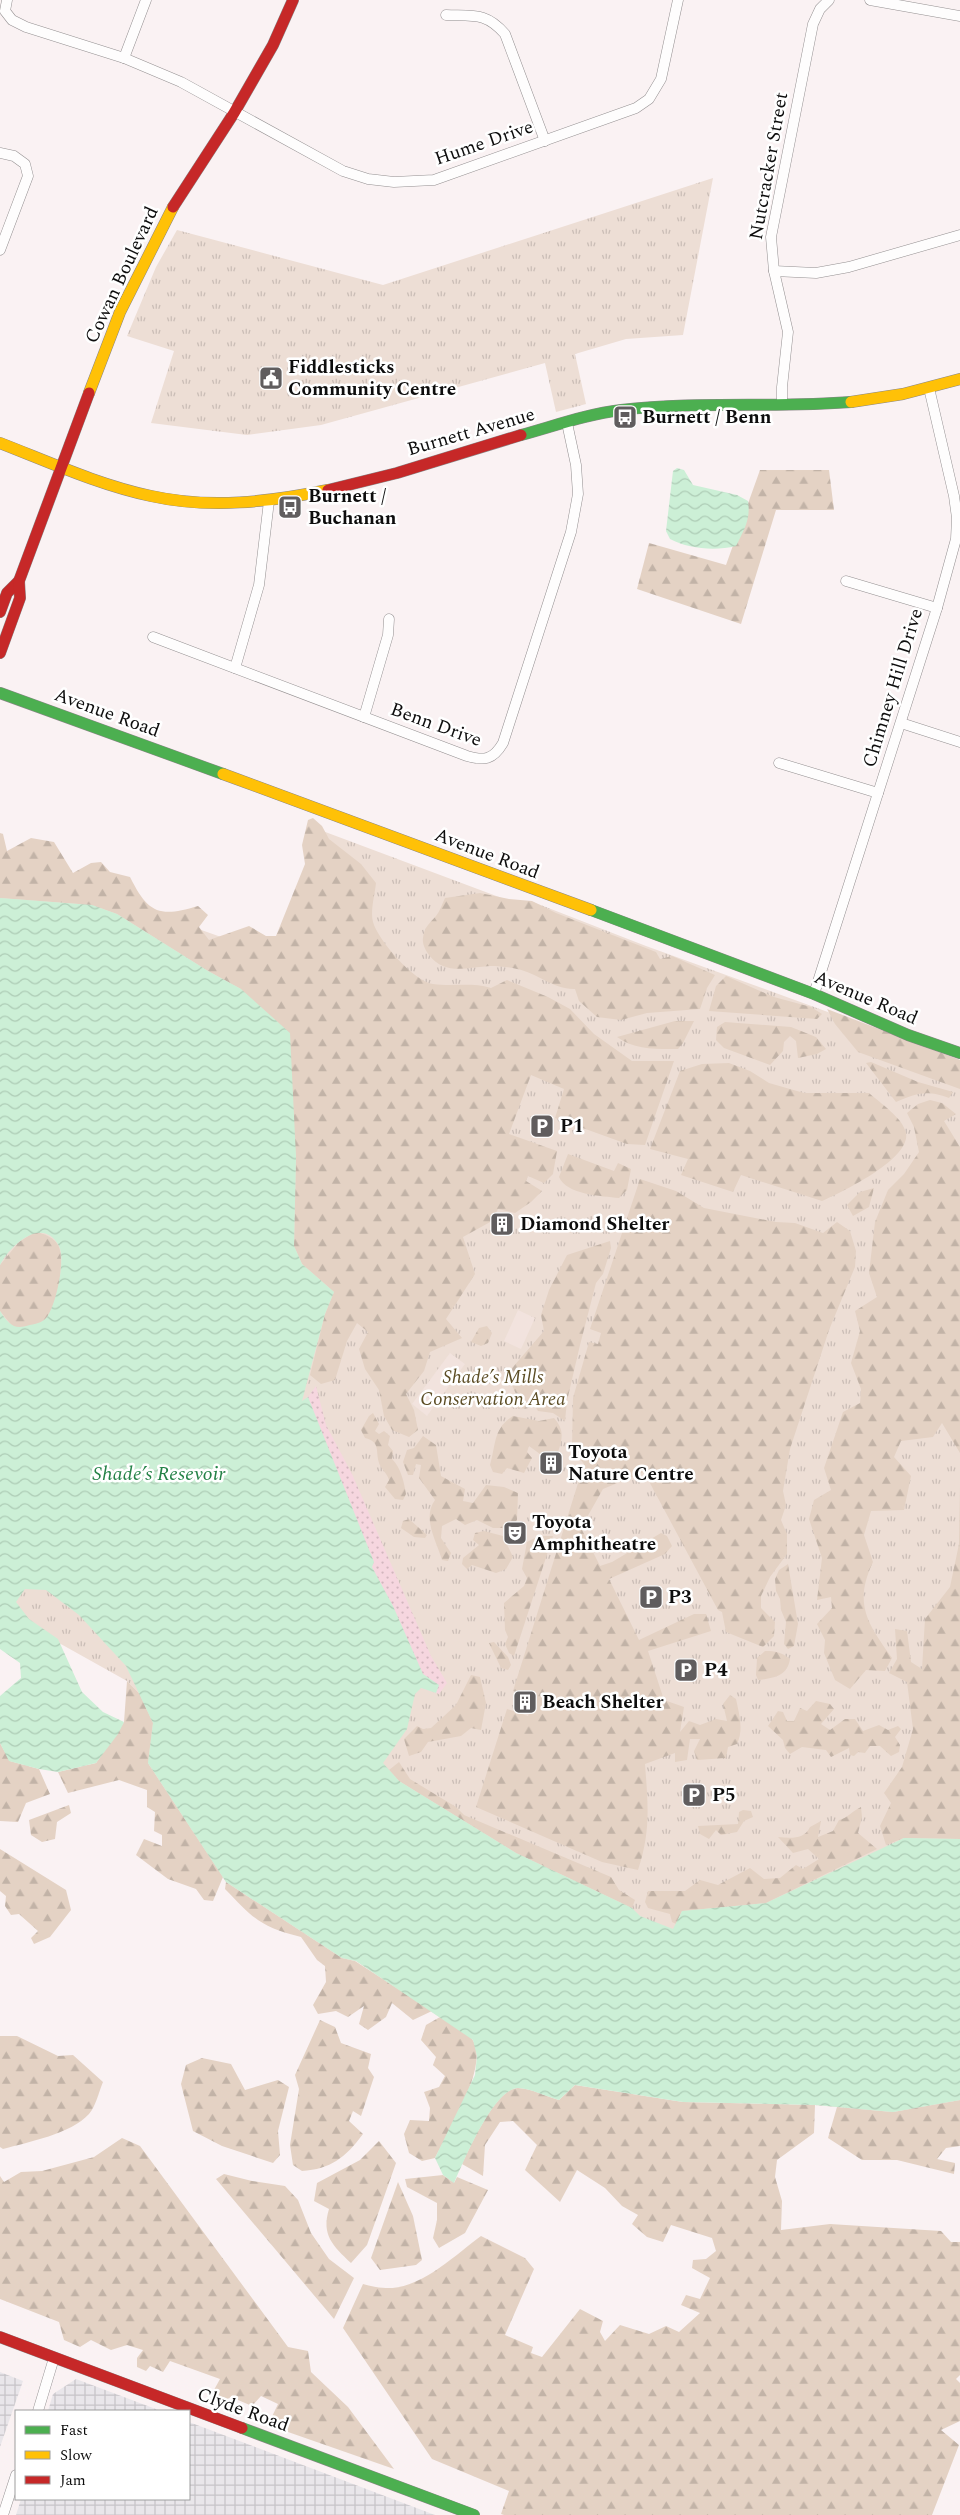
<svg xmlns="http://www.w3.org/2000/svg" width="960" height="2515" font-family="Spectral,serif">
  <style>
    .industrial { fill: url(#industrial-grid) }
    .grass { fill: url(#grass-tufts) }
    .forest { fill: url(#forest-firs) }
    .sand { fill: url(#sand-dots) }
    .pitch { fill: #f2e3de }
    .water { fill: url(#water-waves) }
    .lines { fill: none; stroke-linecap: round; stroke-linejoin: round }
    .street-casing { stroke: #949091; stroke-width: 11 }
    .fast-casing { stroke: #8a8787; stroke-width: 12 }
    .slow-casing { stroke: #8a8787; stroke-width: 12 }
    .jam-casing { stroke: #8a8787; stroke-width: 12 }
    .street { stroke: #fefdfd; stroke-width: 10 }
    .fast { stroke: #4caf50; stroke-width: 11 }
    .slow { stroke: #ffc107; stroke-width: 11 }
    .jam { stroke: #c62828; stroke-width: 11 }
    .labels { text-anchor: middle; dominant-baseline: central; stroke-width: 5; stroke-linejoin: round; paint-order: stroke }
    .street-label { font-size: 19px; fill: #0d0d0d; stroke: #fff }
    .poi-label { font-size: 19px; font-weight: bold; fill: #0d0d0d; stroke: #fff; text-anchor: start }
    .park-label { font-size: 19px; font-style: italic; fill: #5c4d25; stroke: #fff }
    .water-label { font-size: 20px; font-style: italic; fill: #248247; stroke: #fff }
  </style>
  <defs>
    <pattern id="industrial-grid" width="8" height="8" patternUnits="userSpaceOnUse" patternTransform="scale(1.25)"><rect width="8" height="8" fill="#e9e6ea"/><path d="M0 4h8M4 0v8" fill="none" stroke="#c7c4c8"/></pattern>
    <pattern id="grass-tufts" width="24" height="20" patternUnits="userSpaceOnUse" patternTransform="scale(1.25)"><rect width="24" height="20" fill="#edded5"/><path d="M3 7l-1-3M5 7V3M7 7l1-3M15 17l-1-3M17 17v-4M19 17l1-3" fill="none" stroke="#cabdb6"/></pattern>
    <pattern id="forest-firs" width="22" height="20" patternUnits="userSpaceOnUse" patternTransform="scale(1.25)"><rect width="22" height="20" fill="#e4d2c4"/><path d="M5 1l3.5 6h-7zM16 11l3.5 6h-7z" fill="#c2b3a7"/></pattern>
    <pattern id="sand-dots" width="8" height="8" patternUnits="userSpaceOnUse" patternTransform="scale(1.25)"><rect width="8" height="8" fill="#f6d6df"/><path d="M2 2h.1M6 6h.1" fill="none" stroke="#d2b6be" stroke-width="1.8" stroke-linecap="round"/></pattern>
    <pattern id="water-waves" width="16" height="10" patternUnits="userSpaceOnUse" patternTransform="scale(1.25)"><rect width="16" height="10" fill="#ccefd6"/><path d="M0 5q4-4 8 0t8 0" fill="none" stroke="#aeccb6"/></pattern>
  </defs>
  <rect width="100%" height="100%" fill="#faf2f3"/>
  <!-- industrial -->
  <g class="industrial">
    <polygon points="0,2372 23,2381 0,2447"/>
    <polygon points="76,2379 161,2411 48,2411 53,2394"/>
    <polygon points="189,2422 435,2515 16,2515 21,2499 189,2499"/>
  </g>
  <!-- grass -->
  <g class="grass">
    <polygon points="713,178 683,335 626,339 575,354 586,404 556,412 545,363 321,425 247,435 151,423 174,351 127,336 156,267 177,230 383,285"/>
    <polygon points="320,830 507,900 533,902 646,946 960,1060 960,2100 893,2112 815,2105 453,2026 356,1961 342,1958 226,1882 148,1763 139,1693 127,1681 0,1610 0,858 274,956"/>
  </g>
  <!-- forest -->
  <g class="forest">
    <polygon points="760,470 829,470 834,510 776,510 741,624 637,589 649,543 726,565"/>
    <path d="M313 818 322 826 329 839 361 864 376 883C375 894 370 911 373 922 378 940 414 982 433 984 453 987 471 982 491 988L507 980 548 997 570 1009 594 1034 632 1061H674L645 1145 627 1144 555 1118 564 1089 531 1075 509 1134 557 1151 553 1174 544 1183 528 1176 526 1181 542 1191 531 1202 515 1213 498 1209 492 1221 463 1237 475 1274 446 1319 462 1338 430 1352 424 1371 406 1394 414 1410 418 1430 409 1437 392 1430 384 1416 379 1390 365 1369 359 1349 368 1332 357 1323 347 1341 335 1380 321 1384 310 1375 325 1314 334 1292 302 1264 294 1246 296 1157 292 1118 241 989 208 971 117 914 92 905 0 898V833L3 834 7 851 31 838 54 842 73 873 91 863 101 862 110 872 130 877C148 913 159 918 198 906L208 915 199 927 209 940 249 926 266 936H276L305 864 302 845 308 820Z"/>
    <path d="M480 893 509 899 532 901 556 913 656 952 660 959 672 956 715 975 707 988 700 1009 647 1013 621 1020 597 1017 579 1001 575 989C555 990 537 973 517 969 509 967 499 966 490 966 468 967 445 976 429 955 426 951 422 944 423 938 424 927 430 923 436 916 440 911 442 904 445 898Z"/>
    <polygon points="726,976 774,997 811,1007 822,1014 817,1019 709,1011 716,986"/>
    <polygon points="827,1009 960,1060 960,1089 858,1052 835,1024"/>
    <path d="M675 1021H694L683 1043 678 1049C656 1049 635 1050 617 1037Z"/>
    <polygon points="725,1022 791,1027 816,1037 826,1049 817,1054 798,1058 796,1041 790,1036 784,1042 783,1051 770,1065 724,1048 716,1040 717,1027"/>
    <path d="M871 1062 918 1082 953 1092 949 1098C926 1090 918 1093 896 1102L866 1063Z"/>
    <path d="M729 1063 750 1071 769 1083 804 1093H869C880 1103 903 1118 906 1133 911 1159 842 1192 822 1201L741 1175 733 1192 681 1175 688 1159 650 1149 680 1071 702 1064Z"/>
    <path d="M930 1100 942 1103 956 1114 944 1121 960 1147V1453L942 1423 933 1437 901 1441 894 1457 911 1476 904 1510 871 1511 864 1535 873 1562C853 1604 868 1624 892 1658L885 1671 866 1670 850 1689 835 1680 824 1653 825 1640 817 1624 832 1608 831 1597 817 1600 822 1558 809 1519 814 1500 831 1490 824 1468 843 1412 860 1403 861 1389 851 1363 860 1331 855 1311 877 1297 869 1273 875 1222 888 1190 904 1174 919 1152 914 1127 907 1113 918 1104Z"/>
    <path d="M568 1154 614 1171 618 1163 631 1169 627 1190 619 1198C601 1196 567 1195 559 1177Z"/>
    <path d="M640 1179 676 1191 704 1208 776 1222 795 1223 823 1233 837 1222 850 1231 856 1251 855 1267 829 1330 790 1449 783 1491 786 1505 781 1520 787 1534V1554L770 1577 761 1596V1608L775 1622 774 1636 763 1647 726 1632 722 1612 718 1610 644 1472 603 1489 581 1528 600 1566 612 1562 661 1533 667 1536 672 1546 665 1554 609 1579 639 1640 694 1614H706L711 1631 648 1651 664 1700 684 1707 680 1732 689 1721 700 1725 716 1719 727 1721 723 1704 730 1695 736 1699C739 1714 744 1729 737 1744L728 1747 726 1758 697 1760 694 1751 700 1739H690L687 1760 675 1762V1753L645 1764C648 1804 651 1831 638 1870L602 1862 476 1807 507 1709 528 1716 535 1699 513 1691 584 1464 572 1449 573 1398 589 1342 598 1344 601 1333 590 1329Z"/>
    <polygon points="874,1188 869,1207 853,1216 847,1205 860,1192"/>
    <path d="M38 1232C46 1235 54 1238 58 1245 66 1259 57 1312 43 1321 35 1326 22 1328 13 1327L0 1311V1265L19 1242 33 1233Z"/>
    <polygon points="610,1241 611,1248 603,1274 596,1283 580,1345 567,1401 565,1421 553,1413 538,1411 535,1406 525,1409 512,1407 516,1394 507,1374 544,1331 541,1315 549,1290 567,1255"/>
    <polygon points="487,1326 492,1333 488,1343 481,1346 471,1342 479,1328"/>
    <path d="M373 1413 379 1424 375 1431 379 1434 384 1431 390 1436 388 1445 393 1451 392 1459C401 1468 404 1482 406 1494L403 1500 395 1499 385 1487 389 1480C387 1473 381 1469 379 1463 375 1451 381 1442 365 1438L361 1430 369 1416Z"/>
    <path d="M513 1416 539 1421 554 1418C564 1429 563 1438 558 1452L540 1454 529 1446 527 1452 532 1458 524 1473 507 1468 502 1474 493 1472 490 1465C496 1445 493 1428 513 1416Z"/>
    <path d="M423 1436 436 1445 441 1476 465 1489 463 1501 473 1503 486 1485 504 1487 518 1493 517 1520 509 1528H493L477 1520 465 1525 456 1519 442 1526 441 1538 451 1553 448 1561 442 1560C436 1540 422 1518 435 1500L419 1478 421 1465 416 1464 413 1475H408L403 1462 407 1450 414 1448Z"/>
    <polygon points="960,1485 960,1839 904,1838 886,1845 880,1826 891,1803 884,1793 902,1767 913,1729 907,1682 889,1673 897,1659 895,1629 907,1631 911,1662 922,1669 925,1619 950,1587 959,1544"/>
    <polygon points="409,1519 427,1535 425,1538 414,1537 401,1528 403,1521"/>
    <polygon points="484,1531 503,1536 513,1557 506,1569 496,1573 472,1565 467,1569 462,1564 463,1558 479,1545 473,1540 475,1533"/>
    <polygon points="539,1536 553,1536 514,1656 509,1653 505,1644 508,1637 505,1630 504,1603 524,1586 527,1578 522,1569 527,1542"/>
    <polygon points="788,1564 798,1624 794,1646 788,1649 784,1644 786,1622 781,1610 780,1599 776,1591 775,1579 779,1570"/>
    <polygon points="494,1642 508,1657 511,1665 508,1670 501,1668 489,1643"/>
    <path d="M765 1651C776 1651 781 1652 790 1659 787 1677 773 1678 758 1680L756 1675 757 1658Z"/>
    <polygon points="471,1675 480,1677 486,1703 481,1730 471,1728 461,1736 428,1742 421,1752 409,1756 404,1739 417,1726 423,1729 431,1728 456,1705"/>
    <polygon points="127,1681 139,1693 153,1723 148,1763 223,1877 213,1901 204,1900 196,1889 168,1879 136,1855 144,1839 162,1846 162,1835 154,1831 155,1812 147,1807 147,1790 119,1780 68,1793 58,1772 96,1763 124,1722"/>
    <polygon points="816,1701 830,1704 834,1709 821,1724 830,1730 845,1719 855,1719 863,1731 879,1725 888,1730 898,1726 901,1729 895,1737 900,1745 899,1752 891,1756 880,1746 870,1746 865,1753 858,1752 854,1756 850,1755 849,1748 831,1757 826,1750 802,1747 790,1754 785,1748 783,1740 768,1726 778,1711 783,1712 787,1721 794,1721 800,1708 807,1711"/>
    <polygon points="0,1743 10,1761 39,1769 50,1794 26,1803 18,1822 0,1821"/>
    <polygon points="399,1762 410,1779 456,1807 464,1815 611,1877 619,1890 635,1900 632,1908 516,1853 399,1781 389,1770"/>
    <polygon points="69,1805 71,1813 57,1822 55,1839 42,1842 31,1835 29,1820"/>
    <path d="M861 1807 862 1817 858 1833 877 1849 766 1903 682 1911 676 1924 672 1922 670 1914 648 1908 645 1902 648 1891H685L700 1880 718 1885 750 1868 764 1879 780 1878 796 1865 803 1869 819 1859 808 1849 793 1853 778 1837C790 1838 804 1840 810 1827L821 1821 818 1837 833 1831 839 1820C848 1818 852 1811 861 1807Z"/>
    <polygon points="743,1810 751,1811 753,1817 744,1821 737,1832 721,1835 716,1830 709,1839 700,1834 698,1826 738,1824 739,1812"/>
    <polygon points="0,1849 66,1890 71,1910 50,1937 34,1944 31,1938 38,1931 19,1914 11,1915 5,1906 6,1896 0,1891"/>
    <path d="M226 1882 342 1958 355 1961 432 2011 413 2020 392 2003 386 2017 368 2030 359 2024 364 2006 348 2017 336 2011 318 2014 313 2005 326 1982 325 1966 317 1960 301 1937C260 1927 253 1918 225 1889Z"/>
    <path d="M440 2017C449 2023 465 2030 472 2039 491 2063 447 2134 435 2158L422 2161 409 2153 404 2134 410 2120 429 2121 430 2108 424 2092 439 2087 445 2076 433 2065 436 2057 421 2040 426 2025Z"/>
    <path d="M320 2020 335 2027 341 2043 371 2054 368 2068 374 2077 361 2116 353 2111 349 2121 363 2134C345 2158 331 2169 302 2171L293 2165 290 2145 299 2089 295 2075Z"/>
    <path d="M0 2036H17L58 2056 73 2055 103 2082C99 2091 96 2106 89 2114 71 2134 28 2142 3 2149L0 2147Z"/>
    <polygon points="202,2058 231,2064 245,2090 278,2080 289,2087 278,2131 280,2155 273,2163 222,2146 193,2131 181,2084 186,2065"/>
    <path d="M575 2085 683 2102 815 2105 814 2133 777 2160 775 2177 782 2201 781 2230 830 2224 941 2231 951 2242H960V2375L956 2379 960 2383V2421L941 2430 959 2445 932 2515H504L501 2514 509 2491 432 2459 343 2328 363 2284C370 2286 379 2288 386 2288 420 2290 455 2255 481 2236L525 2258 534 2269 505 2335 533 2347 531 2353 542 2357 580 2309 603 2321 600 2332 605 2341 620 2325 649 2334 666 2326 679 2332 700 2313 681 2305 686 2295 700 2299 710 2278 692 2268 693 2260 706 2259 716 2251 712 2238 671 2225 663 2242 647 2237 632 2224 638 2215 622 2206 605 2188 577 2170 560 2202 525 2170 537 2145 513 2121 500 2122 485 2145 483 2176 462 2164C470 2147 496 2088 518 2088 531 2088 547 2097 559 2100Z"/>
    <polygon points="960,2100 960,2146 946,2148 937,2159 955,2163 954,2174 897,2160 862,2160 828,2138 837,2107 893,2112"/>
    <polygon points="122,2138 140,2146 288,2347 308,2351 311,2372 348,2407 394,2469 268,2425 278,2404 261,2396 252,2406 231,2397 218,2404 209,2399 220,2379 170,2361 163,2372 150,2366 146,2371 137,2367 137,2358 143,2350 127,2345 111,2350 91,2340 80,2347 64,2340 59,2322 0,2299 0,2176 4,2182 21,2172 42,2171 94,2157"/>
    <path d="M379 2141 396 2163 367 2245 351 2263C333 2246 321 2235 329 2209L314 2201 317 2183 360 2160Z"/>
    <polygon points="224,2174 252,2181 285,2186 298,2200 311,2233 329,2259 354,2278 334,2319 216,2179"/>
    <polygon points="443,2175 454,2183 457,2177 488,2190 465,2233 439,2248 433,2238 437,2220 437,2203 407,2187 405,2179"/>
    <polygon points="398,2182 413,2216 422,2260 416,2265 380,2270 371,2258"/>
  </g>
  <!-- sand -->
  <polygon class="sand" points="316,1386 326,1425 352,1474 431,1656 447,1683 439,1694 412,1685 302,1405"/>
  <!-- pitch -->
  <g class="pitch">
    <polygon points="518,1310 535,1318 521,1349 504,1341"/>
    <polygon points="450,1353 465,1364 427,1416 412,1404"/>
  </g>
  <!-- water -->
  <g class="water">
    <path d="M677 468 684 470 693 485 737 495 748 501C751 519 744 530 736 546 715 551 689 549 670 539L666 531 673 471Z"/>
    <path d="M0 898 92 905 117 914 208 971 241 989 290 1033 296 1157 294 1246 302 1264 334 1292 325 1314 302 1401 308 1397 374 1562 372 1567 393 1606 423 1674 439 1685 436 1693 421 1688 415 1694 407 1729 383 1763 399 1781 516 1853 632 1908 640 1916 673 1929 682 1911 766 1903 904 1838 960 1839V2100L893 2112 815 2105 683 2102 575 2085 559 2100C547 2097 530 2088 518 2088 493 2089 463 2163 454 2183L443 2175 435 2158 475 2075 477 2056 473 2040 356 1961 342 1958 226 1882 148 1763 153 1723 126 1666 79 1615 46 1590 25 1589 16 1602 29 1619 58 1639 82 1692 103 1712 124 1722 118 1734 96 1763 58 1772 39 1769 9 1761 0 1743V1696L21 1678 20 1663 0 1649V1311C9 1325 14 1330 30 1325 37 1324 43 1322 47 1317 56 1305 66 1259 59 1246 42 1215 10 1246 0 1265Z"/>
  </g>
  <g class="lines">
    <!-- street casing -->
    <g class="street-casing">
      <g id="street">
        <polyline points="7,0 5,11 12,20 26,27 124,58 181,82 343,171 368,179 394,182 434,180 636,108 649,99 661,79 678,0"/>
        <polyline points="870,0 960,16"/>
        <path d="M446 15C473 16 486 12 505 34L545 141"/>
        <polyline points="124,58 146,0"/>
        <polyline points="0,153 14,156 25,164 28,176 0,250"/>
        <polyline points="774,271 816,273 849,267 960,235"/>
        <polyline points="782,403 782,387 788,332 774,271 771,237 813,24 820,9 829,0"/>
        <polyline points="846,581 937,608"/>
        <path d="M153 637 467 756C484 761 493 760 503 743L571 532 578 494 576 465 567 423"/>
        <polyline points="235,668 259,585 269,501"/>
        <polyline points="364,717 388,635 389,619"/>
        <polyline points="901,723 960,742"/>
        <polyline points="779,763 878,793"/>
        <polyline points="814,994 937,608 956,539 957,518 954,496 929,388"/>
        <polyline points="38,2411 54,2358"/>
        <polyline points="3,2515 16,2475"/>
      </g>
    </g>
    <!-- fast casing -->
    <g class="fast-casing">
      <g id="fast">
        <path d="M521 435C554 426 587 414 621 410 698 401 775 408 851 402"/>
        <polyline points="0,693 223,774"/>
        <polyline points="591,910 814,994 908,1035 960,1053"/>
        <polyline points="242,2428 474,2515"/>
      </g>
    </g>
    <!-- slow casing -->
    <g class="slow-casing">
      <g id="slow">
        <polyline points="89,393 120,312 173,207"/>
        <polyline points="851,402 903,394 960,379"/>
        <path d="M0 443C49 462 99 485 151 496 209 509 270 502 328 490"/>
        <polyline points="223,774 591,910"/>
      </g>
    </g>
    <!-- jam casing -->
    <g class="jam-casing">
      <g id="jam">
        <polyline points="173,207 234,113 273,45 293,0"/>
        <polyline points="328,490 397,473 521,435"/>
        <polyline points="0,612 7,593 19,581"/>
        <polyline points="0,653 20,598 19,581 89,393"/>
        <polyline points="0,2337 242,2428"/>
      </g>
    </g>
    <!-- street -->
    <use href="#street" class="street"/>
    <!-- fast -->
    <use href="#fast" class="fast"/>
    <!-- slow -->
    <use href="#slow" class="slow"/>
    <!-- jam -->
    <use href="#jam" class="jam"/>
  </g>
  <!-- icons -->
  <defs>
    <g id="civic-square" transform="scale(1.25)"><rect x="-9" y="-9" width="18" height="18" rx="4" fill="#605d5e" stroke="#fff"/><path d="M-.6-6.5H3V-4.5H.6V-3L4-1V1h2V6H-6V1h2V-1L-.6-3ZM-1.2 2.5V6h2.4V2.5Z" fill="#fff"/></g>
    <g id="bus-square" transform="scale(1.25)"><rect x="-9" y="-9" width="18" height="18" rx="4" fill="#605d5e" stroke="#fff"/><path d="M-5-6H5V4H4V6H2V4H-2V6H-4V4H-5ZM-3.5-4V0h7V-4ZM-3.5 1.2v1.5H-2V1.2ZM2 1.2v1.5H3.5V1.2Z" fill="#fff"/></g>
    <g id="parking-square" transform="scale(1.25)"><rect x="-9" y="-9" width="18" height="18" rx="4" fill="#605d5e" stroke="#fff"/><path d="M-3.5-5.5H1a3.5 3.5 0 0 1 0 7H-1V5.5H-3.5ZM-1-3.4V-.6H.8a1.4 1.4 0 0 0 0-2.8Z" fill="#fff"/></g>
    <g id="building-square" transform="scale(1.25)"><rect x="-9" y="-9" width="18" height="18" rx="4" fill="#605d5e" stroke="#fff"/><path d="M-4-6H4V6H1V3H-1V6H-4ZM-2.5-4.3h1.7v1.8h-1.7ZM.8-4.3h1.7v1.8H.8ZM-2.5-1h1.7V.8h-1.7ZM.8-1h1.7V.8H.8Z" fill="#fff"/></g>
    <g id="theatre-square" transform="scale(1.25)"><rect x="-9" y="-9" width="18" height="18" rx="4" fill="#605d5e" stroke="#fff"/><path d="M-5-5.5Q0-4 5-5.5V0Q5 5 0 6Q-5 5-5 0ZM-3.3-2.5H-1v1.5H-3.3ZM1-2.5H3.3v1.5H1ZM-2.8 1Q0 5.5 2.8 1Z" fill="#fff"/></g>
  </defs>
  <g fill-rule="evenodd">
    <use href="#civic-square" x="271" y="378"/>
    <use href="#bus-square" x="625" y="417"/>
    <use href="#bus-square" x="290" y="507"/>
    <use href="#parking-square" x="542" y="1126"/>
    <use href="#building-square" x="502" y="1224"/>
    <use href="#building-square" x="551" y="1463"/>
    <use href="#theatre-square" x="515" y="1533"/>
    <use href="#parking-square" x="651" y="1597"/>
    <use href="#parking-square" x="686" y="1670"/>
    <use href="#building-square" x="525" y="1702"/>
    <use href="#parking-square" x="694" y="1795"/>
  </g>
  <g class="labels">
    <!-- street labels -->
    <g class="street-label">
      <text transform="translate(484 143) rotate(-19)">Hume Drive</text>
      <text transform="translate(769 166) rotate(-80)">Nutcracker Street</text>
      <text transform="translate(122 275) rotate(-65)">Cowan Boulevard</text>
      <text transform="translate(471 432) rotate(-16)">Burnett Avenue</text>
      <text transform="translate(893 688) rotate(-73)">Chimney Hill Drive</text>
      <text transform="translate(107 713) rotate(20)">Avenue Road</text>
      <text transform="translate(436 725) rotate(20)">Benn Drive</text>
      <text transform="translate(487 854) rotate(21)">Avenue Road</text>
      <text transform="translate(866 998) rotate(23)">Avenue Road</text>
      <text transform="translate(243 2410) rotate(20)">Clyde Road</text>
    </g>
    <!-- poi labels -->
    <g class="poi-label">
      <text x="288" y="367">Fiddlesticks<tspan x="288" dy="22">Community Centre</tspan></text>
      <text x="642" y="417">Burnett / Benn</text>
      <text x="308" y="496">Burnett /<tspan x="308" dy="22">Buchanan</tspan></text>
      <text x="560" y="1126">P1</text>
      <text x="520" y="1224">Diamond Shelter</text>
      <text x="568" y="1452">Toyota<tspan x="568" dy="22">Nature Centre</tspan></text>
      <text x="532" y="1522">Toyota<tspan x="532" dy="22">Amphitheatre</tspan></text>
      <text x="668" y="1597">P3</text>
      <text x="704" y="1670">P4</text>
      <text x="542" y="1702">Beach Shelter</text>
      <text x="712" y="1795">P5</text>
    </g>
    <!-- park labels -->
    <g class="park-label">
      <text x="493" y="1377">Shade’s Mills<tspan x="493" dy="22">Conservation Area</tspan></text>
    </g>
    <!-- water labels -->
    <g class="water-label">
      <text x="159" y="1474">Shade’s Resevoir</text>
    </g>
  </g>
  <!-- legend -->
  <rect x="15" y="2410" width="175" height="90" fill="#ffffff" stroke="#9e9e9e"/>
  <rect x="25" y="2426" width="25" height="8" fill="#4caf50" stroke="#9e9e9e"/>
  <text x="60" y="2435" font-size="15" fill="#0d0d0d">Fast</text>
  <rect x="25" y="2451" width="25" height="8" fill="#ffc107" stroke="#9e9e9e"/>
  <text x="60" y="2460" font-size="15" fill="#0d0d0d">Slow</text>
  <rect x="25" y="2476" width="25" height="8" fill="#c62828" stroke="#9e9e9e"/>
  <text x="60" y="2485" font-size="15" fill="#0d0d0d">Jam</text>
</svg>
